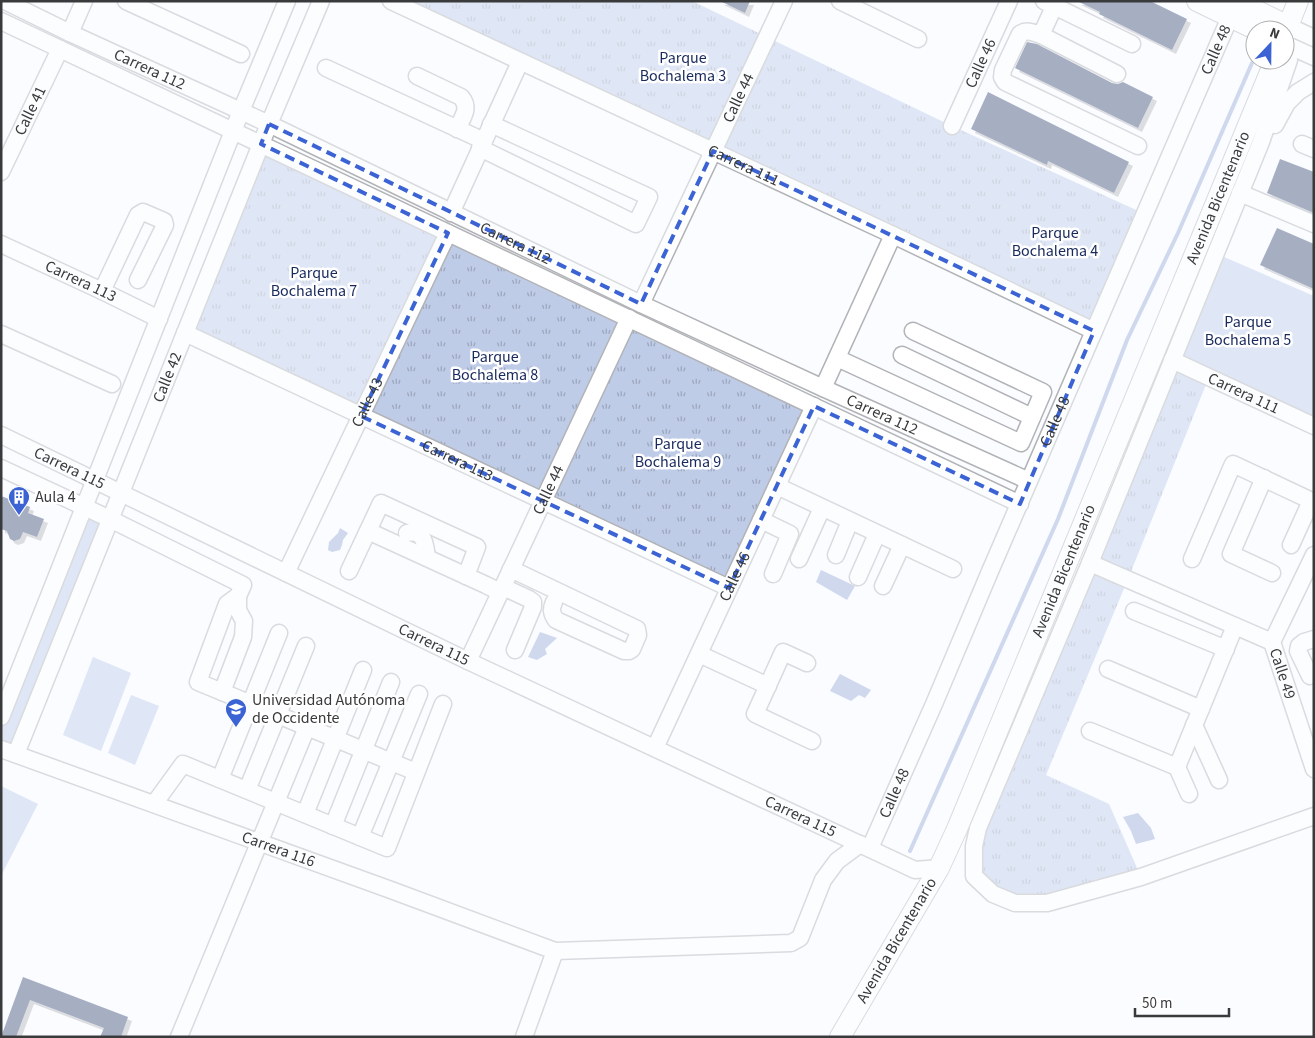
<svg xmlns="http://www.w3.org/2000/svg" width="1315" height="1038" font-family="'Source Sans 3',sans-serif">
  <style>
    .green { fill: #bfcce8 }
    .park { fill: url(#park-tufts) }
    .water { fill: #9baed8 }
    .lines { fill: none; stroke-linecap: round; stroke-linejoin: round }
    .stream { stroke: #9baed8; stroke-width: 4 }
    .building { fill: #425176; filter: url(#shadow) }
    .minor-casing { stroke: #b1b3b7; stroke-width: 19 }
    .major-casing { stroke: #b1b3b7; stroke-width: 22 }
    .minor { stroke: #fff; stroke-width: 16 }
    .major { stroke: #fff; stroke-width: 20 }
    .marked { fill: none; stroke: #3b63d4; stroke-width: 4; stroke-dasharray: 10 6; stroke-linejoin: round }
    .labels { text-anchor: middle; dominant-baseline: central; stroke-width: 5; stroke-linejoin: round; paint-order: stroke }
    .street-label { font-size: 16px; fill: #393a3b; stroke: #fff }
    .park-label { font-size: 16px; fill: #182a5d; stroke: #fff }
    .poi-label { font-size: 16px; fill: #393a3b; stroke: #fff; text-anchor: start }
  </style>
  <defs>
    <pattern id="park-tufts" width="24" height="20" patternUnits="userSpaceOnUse" patternTransform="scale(1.25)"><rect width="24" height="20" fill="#bfcce8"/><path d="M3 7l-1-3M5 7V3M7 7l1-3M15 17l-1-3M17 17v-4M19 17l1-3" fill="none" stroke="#9ca7bd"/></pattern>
    <filter id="shadow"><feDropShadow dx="4" dy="4" stdDeviation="0" flood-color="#0004"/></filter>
  </defs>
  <rect width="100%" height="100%" fill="#fafcff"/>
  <!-- green -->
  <g class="green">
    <polygon points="1215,253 1314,296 1314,426 1172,360"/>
    <polygon points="85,507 110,519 16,754 1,749 1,717"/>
    <polygon points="93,657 131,673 101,751 63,735"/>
    <polygon points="131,695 159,706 135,765 108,753"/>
    <polygon points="1,786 38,804 1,876"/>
  </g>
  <!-- park -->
  <g class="park">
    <polygon points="391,1 692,1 952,126 1145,214 1094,331"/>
    <polygon points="261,144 814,406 729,588 185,333"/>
    <polygon points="1172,360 1209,377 1128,579 1046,775 1109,804 1141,877 1015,903 974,876 974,846"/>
  </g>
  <!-- water -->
  <g class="water">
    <polygon points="340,528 348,533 343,540 342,545 340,550 332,552 328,550 329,542 338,533"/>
    <polygon points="821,570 855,586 847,600 816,582"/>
    <polygon points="540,632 557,638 545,649 547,654 537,660 528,657"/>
    <polygon points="840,674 871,690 865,698 859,695 851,701 830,691"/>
    <polygon points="1138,813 1151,828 1155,839 1136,844 1131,831 1123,817"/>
  </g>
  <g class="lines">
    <!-- stream -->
    <polyline class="stream" points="910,851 1058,519 1127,340 1178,233 1252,63"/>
  </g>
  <!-- building -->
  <g class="building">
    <polygon points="720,1 750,1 745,13"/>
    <polygon points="1077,1 1150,1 1187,19 1172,50 1099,14 1100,12"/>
    <polygon points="1027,42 1037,44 1112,83 1118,84 1123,82 1153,97 1138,128 1015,68"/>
    <polygon points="988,92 1129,162 1114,193 1048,161 1047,165 971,129"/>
    <polygon points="1280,159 1314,172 1314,213 1267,193"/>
    <polygon points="1277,228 1314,244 1314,289 1260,265"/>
    <polygon points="1,496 30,507 28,513 44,519 37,537 23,532 20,539 14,541 10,539 7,531 1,529"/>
    <polygon points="23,977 128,1017 121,1037 100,1037 104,1028 30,1000 16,1037 1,1037"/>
  </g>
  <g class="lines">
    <!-- minor casing -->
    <g class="minor-casing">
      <g id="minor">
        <path id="s1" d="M5 1 70 33 269 124 641 304 823 388 1029 481"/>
        <polyline points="126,1 241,54"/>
        <path id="s2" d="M391 1 893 235 1094 331"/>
        <polyline points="840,1 918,39"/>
        <polyline points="1044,1 1132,44"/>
        <polyline points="1,21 1020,504"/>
        <polyline points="1288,26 1314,38"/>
        <polyline points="70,33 84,1"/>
        <polyline points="1041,35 1054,7"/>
        <polyline points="1285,44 1314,57"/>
        <polyline points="1285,50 1289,60 1261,142 1090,563 978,828 974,846 974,876 993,894 1015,903 1047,903 1141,877 1314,816"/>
        <polyline points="326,68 484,141"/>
        <path d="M1117 74 1041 35C1034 33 1027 29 1020 34L1003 70 1002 77 1005 82 1138 146"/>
        <path d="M417 76 461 97C471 108 462 118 457 129"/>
        <polyline points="1275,125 1287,103 1298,92 1314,82"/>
        <path id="s3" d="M952 126 1009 1"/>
        <polyline points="1302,144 1314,149"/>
        <polyline points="480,148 636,224 649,197 491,124"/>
        <path id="s4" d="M1 172 60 49"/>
        <polyline points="1240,193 1314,224"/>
        <polyline points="451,213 520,62"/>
        <path id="s5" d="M1 244 102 291 159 319"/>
        <polyline points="102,291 138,215 143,212 164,221 165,225 138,280"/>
        <path id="s6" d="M641 304 784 1"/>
        <path id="s7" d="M185 333 729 588"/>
        <polyline points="1,334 112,384"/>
        <polyline points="902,355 1032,417"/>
        <polyline points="837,358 1021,443 1043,392 913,331"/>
        <path id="s8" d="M1172 360 1314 426"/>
        <polyline points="823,388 893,235"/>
        <path id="s9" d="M1 435 468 661 915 870 939 868"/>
        <polyline points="1,468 110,519 243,585 238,596 238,610 244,621 243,637 222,692"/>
        <polyline points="1264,478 1231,554 1272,573"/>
        <polyline points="777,486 953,569"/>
        <polyline points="761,520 790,534 773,574"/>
        <polyline points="368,531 486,585 500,592"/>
        <path d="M407 533C425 529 425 545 427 557"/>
        <polyline points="1291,545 1311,501"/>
        <polyline points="836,555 850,521"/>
        <path id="s10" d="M1314 555 1272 642 1314 769"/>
        <polyline points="799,559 822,508"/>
        <polyline points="1192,559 1233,464 1314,502"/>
        <polyline points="1090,563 1272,642"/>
        <path d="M511 569 637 629 638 635 632 649 629 651H624L556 620C551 613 551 609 554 602"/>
        <polyline points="349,571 381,503 477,547 466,576"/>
        <path id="s11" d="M286 573 448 233"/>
        <polyline points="858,577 877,534"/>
        <polyline points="883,586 902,545"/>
        <polyline points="503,587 529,599 533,602 533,607 515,650"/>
        <polyline points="238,596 227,604 198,682 416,772"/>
        <polyline points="1134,611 1226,649"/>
        <polyline points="699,654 768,686"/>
        <path id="s12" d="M468 661 629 318"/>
        <polyline points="807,663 783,652 755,714 812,741"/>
        <polyline points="1108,669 1201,709"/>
        <polyline points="1310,676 1298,651 1299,646 1304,642 1314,639"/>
        <polyline points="1,717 241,111 287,1"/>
        <polyline points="1194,725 1219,780"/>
        <polyline points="1090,731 1177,767 1235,626"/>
        <path id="s13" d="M655 748 814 406"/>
        <path id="s14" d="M1 749 391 890 555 951 791 943 800 938 823 880 837 861 860 844"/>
        <path id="s15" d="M16 754 269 124 321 1"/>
        <polyline points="1177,767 1189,794"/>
        <polyline points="220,779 279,633"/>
        <polyline points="247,790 306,646"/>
        <polyline points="154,804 183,764 387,848 443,704"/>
        <polyline points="305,814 363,670"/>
        <polyline points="333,826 391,682"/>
        <polyline points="360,837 419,694"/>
        <path id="s16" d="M870 848 934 704 991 569 1230 17 1227 1"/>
        <polyline points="179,1037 307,727"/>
        <polyline points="524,1037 555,951"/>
      </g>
    </g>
    <!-- major casing -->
    <g class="major-casing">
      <g id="major">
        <polyline points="1197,1 1257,30"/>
        <polyline points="1237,1 1288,26"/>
        <polyline points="1285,34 1298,1"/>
        <path id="s17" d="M840 1037 939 868 957 829 1275 60"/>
      </g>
    </g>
    <!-- minor -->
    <use href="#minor" class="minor"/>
    <!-- major -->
    <use href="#major" class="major"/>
  </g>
  <!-- marked area -->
  <path d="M0 0H1315V1038H0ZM269 124 641 304 713 151 1094 331 1020 504 814 406 729 588 361 416 448 233 261 144Z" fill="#fafcff" fill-opacity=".55" fill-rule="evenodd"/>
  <path class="marked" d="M269 124 641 304 713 151 1094 331 1020 504 814 406 729 588 361 416 448 233 261 144Z"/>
  <!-- icons -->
  <defs>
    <g id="building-pin" transform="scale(1.125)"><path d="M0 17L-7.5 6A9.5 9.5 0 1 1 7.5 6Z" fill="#3b63d4" stroke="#fff"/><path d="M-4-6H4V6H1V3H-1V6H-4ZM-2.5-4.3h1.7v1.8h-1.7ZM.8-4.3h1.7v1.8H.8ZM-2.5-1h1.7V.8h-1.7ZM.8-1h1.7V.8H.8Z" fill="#fff"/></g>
    <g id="university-pin" transform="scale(1.125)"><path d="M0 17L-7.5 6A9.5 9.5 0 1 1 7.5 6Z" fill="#3b63d4" stroke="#fff"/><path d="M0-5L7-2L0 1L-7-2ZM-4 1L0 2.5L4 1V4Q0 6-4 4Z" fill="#fff"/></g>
  </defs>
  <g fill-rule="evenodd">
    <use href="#building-pin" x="19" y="497"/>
    <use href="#university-pin" x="236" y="709"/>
  </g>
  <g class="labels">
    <!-- street labels -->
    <g class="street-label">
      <text stroke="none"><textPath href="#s16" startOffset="870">Calle 48</textPath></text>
      <text stroke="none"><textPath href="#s3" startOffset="69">Calle 46</textPath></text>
      <text stroke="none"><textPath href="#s1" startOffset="160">Carrera 112</textPath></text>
      <text stroke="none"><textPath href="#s6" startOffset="228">Calle 44</textPath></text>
      <text stroke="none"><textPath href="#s4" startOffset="68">Calle 41</textPath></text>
      <text stroke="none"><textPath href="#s2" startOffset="389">Carrera 111</textPath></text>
      <text stroke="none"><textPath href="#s17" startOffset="922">Avenida Bicentenario</textPath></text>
      <text stroke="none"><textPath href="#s1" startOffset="565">Carrera 112</textPath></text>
      <text stroke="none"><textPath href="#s5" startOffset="88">Carrera 113</textPath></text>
      <text stroke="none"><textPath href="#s15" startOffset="406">Calle 42</textPath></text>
      <text stroke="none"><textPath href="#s8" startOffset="79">Carrera 111</textPath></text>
      <text stroke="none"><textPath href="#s11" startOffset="189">Calle 43</textPath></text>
      <text stroke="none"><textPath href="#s1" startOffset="970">Carrera 112</textPath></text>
      <text stroke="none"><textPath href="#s16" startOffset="465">Calle 48</textPath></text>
      <text stroke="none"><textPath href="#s7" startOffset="301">Carrera 113</textPath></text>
      <text stroke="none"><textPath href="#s9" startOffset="76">Carrera 115</textPath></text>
      <text stroke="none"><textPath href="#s12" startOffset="189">Calle 44</textPath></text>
      <text stroke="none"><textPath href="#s17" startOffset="518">Avenida Bicentenario</textPath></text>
      <text stroke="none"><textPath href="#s13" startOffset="189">Calle 46</textPath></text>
      <text stroke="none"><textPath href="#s9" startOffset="481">Carrera 115</textPath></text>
      <text stroke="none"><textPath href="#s10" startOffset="130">Calle 49</textPath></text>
      <text stroke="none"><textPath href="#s16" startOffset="60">Calle 48</textPath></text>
      <text stroke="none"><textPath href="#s9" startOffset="886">Carrera 115</textPath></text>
      <text stroke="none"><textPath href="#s14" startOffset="295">Carrera 116</textPath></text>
      <text stroke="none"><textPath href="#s17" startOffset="112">Avenida Bicentenario</textPath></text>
    </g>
    <!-- park labels -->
    <g class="park-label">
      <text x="683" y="58">Parque<tspan x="683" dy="18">Bochalema 3</tspan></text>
      <text x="1055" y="233">Parque<tspan x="1055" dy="18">Bochalema 4</tspan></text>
      <text x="314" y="273">Parque<tspan x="314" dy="18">Bochalema 7</tspan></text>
      <text x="1248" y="322">Parque<tspan x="1248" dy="18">Bochalema 5</tspan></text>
      <text x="495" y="357">Parque<tspan x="495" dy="18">Bochalema 8</tspan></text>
      <text x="678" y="444">Parque<tspan x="678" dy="18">Bochalema 9</tspan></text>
    </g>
    <!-- poi labels -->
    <g class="poi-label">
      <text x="35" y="497">Aula 4</text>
      <text x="252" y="700">Universidad Autónoma<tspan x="252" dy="18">de Occidente</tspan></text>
    </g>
  </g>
  <!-- border -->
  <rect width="1315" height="1038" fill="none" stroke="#393a3b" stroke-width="5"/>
  <!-- north arrow -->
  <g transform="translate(1270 45) rotate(22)"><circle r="24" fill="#ffffff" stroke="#b0b0b1"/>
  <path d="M0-4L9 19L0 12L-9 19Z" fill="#3b63d4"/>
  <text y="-8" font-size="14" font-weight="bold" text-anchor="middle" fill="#393a3b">N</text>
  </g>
  <!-- scale -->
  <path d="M1135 1008v8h94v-8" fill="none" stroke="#393a3b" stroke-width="2.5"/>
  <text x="1142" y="1008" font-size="15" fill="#393a3b" stroke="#ffffff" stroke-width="4" paint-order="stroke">50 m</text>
</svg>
